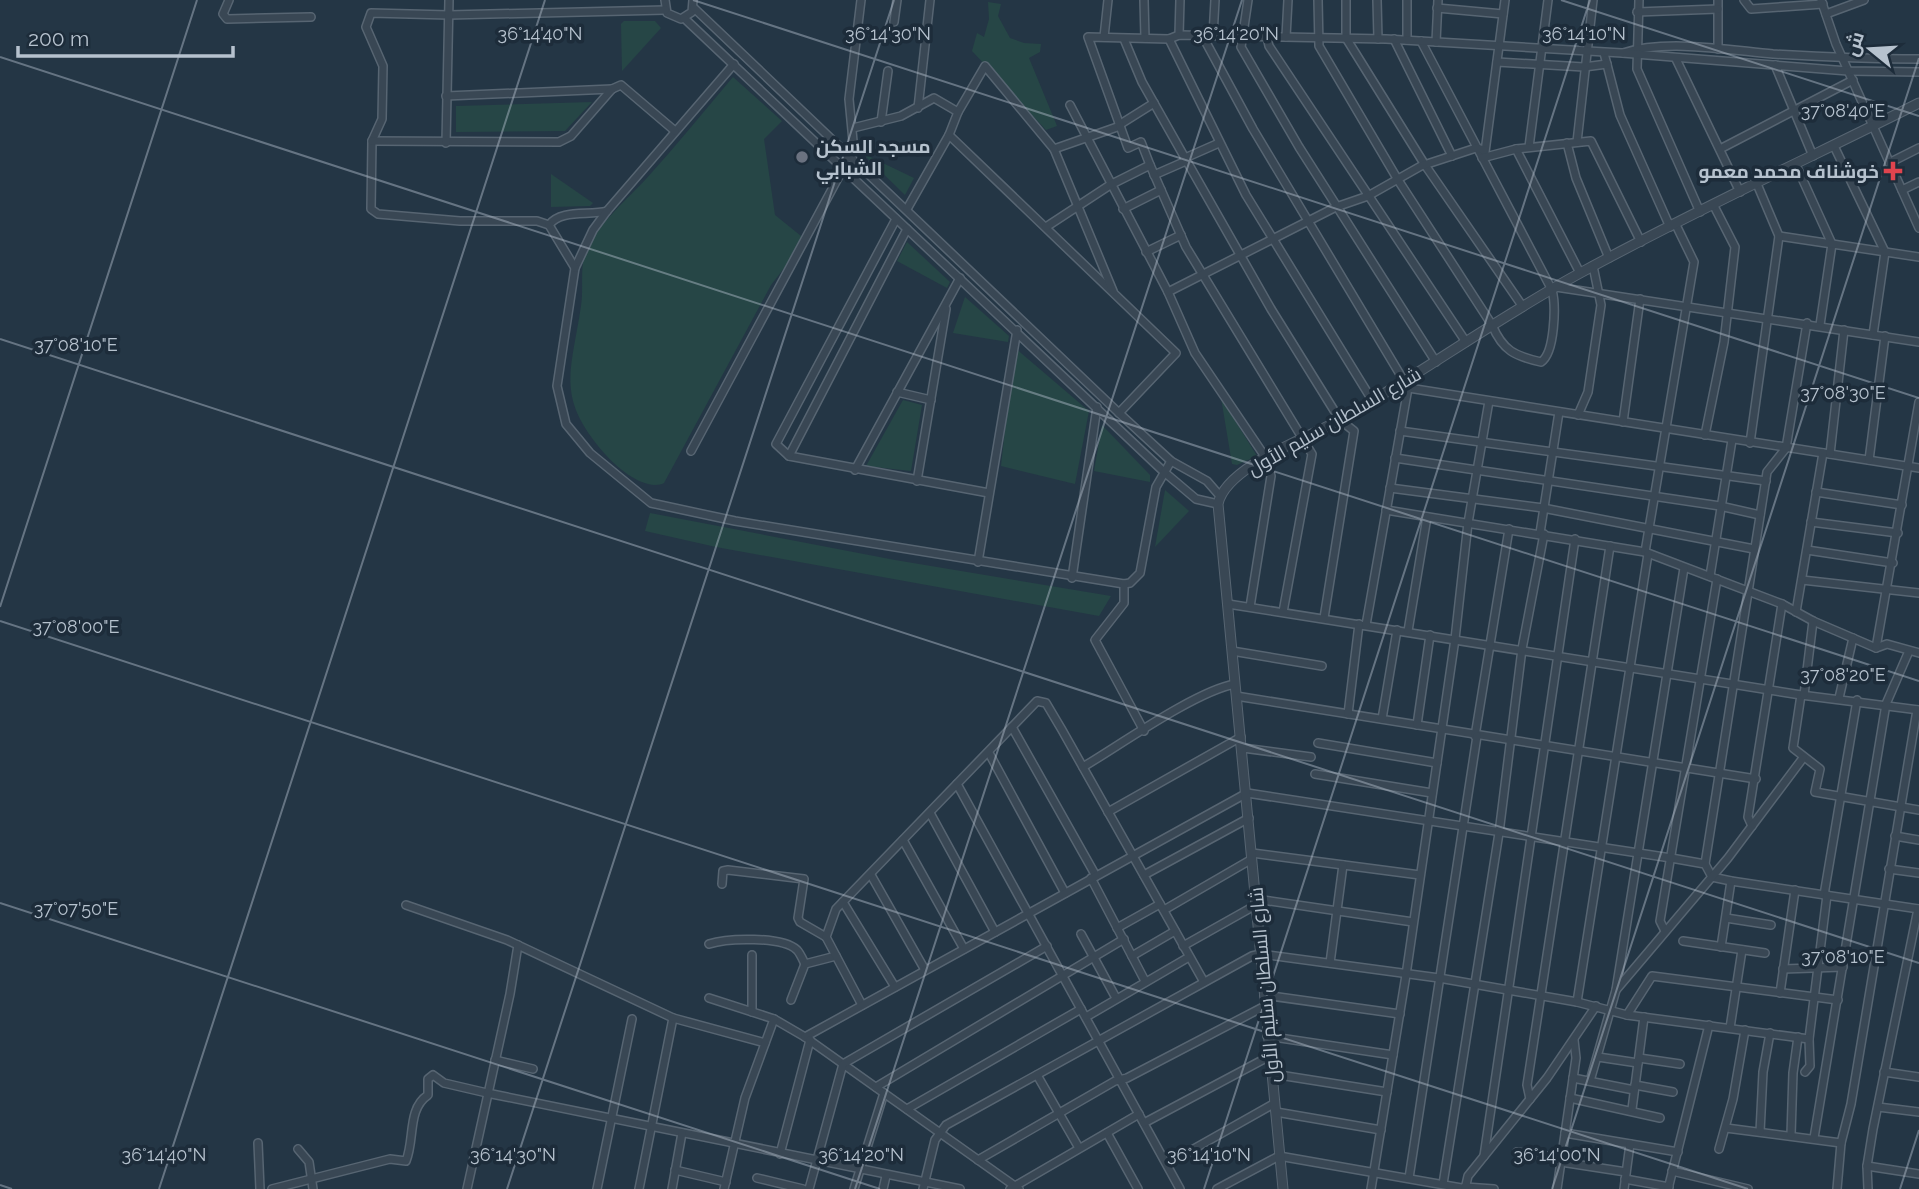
<svg xmlns="http://www.w3.org/2000/svg" width="1919" height="1189" font-family="Raleway,Cairo,sans-serif">
  <style>
    .green { fill: #264646 }
    .lines { fill: none; stroke-linecap: round; stroke-linejoin: round }
    .minor-casing { stroke: #576572; stroke-width: 10 }
    .tertiary-casing { stroke: #576572; stroke-width: 11 }
    .minor { stroke: #394754; stroke-width: 7 }
    .tertiary { stroke: #394754; stroke-width: 9 }
    .ticks { fill: none; stroke: #b6c2ce; stroke-width: 2; stroke-opacity: 0.45 }
    .worship-dot { fill: #6b7280; stroke: #1d2c3a; stroke-width: 2.5 }
    .health-dot { fill: #e0444e; stroke: #1d2c3a; stroke-width: 2.5 }
    .labels { text-anchor: middle; dominant-baseline: central; stroke-width: 7; stroke-linejoin: round; paint-order: stroke }
    .poi-label { font-size: 19px; font-weight: bold; fill: #b6c2ce; stroke: #1d2c3a; text-anchor: start }
    .street-label { font-size: 19px; fill: #b6c2ce; stroke: #1d2c3a }
    .ticks-label { font-size: 18px; text-anchor: middle; fill: #b6c2ce; stroke: #1d2c3a; stroke-width: 7; stroke-linejoin: round; paint-order: stroke }
  </style>
  <rect width="100%" height="100%" fill="#243645"/>
  <!-- green -->
  <g class="green">
    <polygon points="988,2 1001,4 998,16 1010,38 1024,43 1041,44 1040,52 1029,58 1057,126 1046,130 972,51 977,33 984,37 989,19"/>
    <polygon points="624,21 655,21 661,28 622,71 621,24"/>
    <path d="M733 77 782 121 764 139 775 215 806 240 771 285 664 483C646 492 617 468 605 454 555 397 571 373 581 306 584 288 579 264 587 248 598 225 629 197 646 179 676 146 704 111 733 77Z"/>
    <polygon points="592,102 565,131 456,132 456,106"/>
    <polygon points="862,153 914,178 905,195"/>
    <polygon points="551,174 593,203 590,206 551,207"/>
    <polygon points="907,242 950,282 947,288 897,261"/>
    <polygon points="965,297 1009,336 1008,342 953,333"/>
    <polygon points="1014,347 1089,411 1075,484 1001,466"/>
    <polygon points="1221,398 1257,456 1237,465 1232,464"/>
    <polygon points="903,400 922,405 911,471 866,466"/>
    <polygon points="1102,425 1150,475 1150,482 1094,471"/>
    <polygon points="1165,490 1189,511 1155,547"/>
    <polygon points="650,513 895,560 1111,596 1099,616 716,547 645,531"/>
  </g>
  <g class="lines">
    <!-- minor casing -->
    <g class="minor-casing">
      <g id="minor">
        <polyline points="229,0 223,14 227,19 311,17"/>
        <polyline points="665,0 667,13 681,19 692,12 693,0"/>
        <polyline points="1144,0 1145,38"/>
        <polyline points="1248,0 1241,47 1299,147 1436,362"/>
        <path d="M1318 0 1319 46 1398 180 1492 325C1503 351 1515 356 1541 362 1555 353 1556 305 1552 290L1421 41"/>
        <polyline points="1346,0 1346,38 1425,165 1523,307"/>
        <polyline points="1377,0 1378,39"/>
        <polyline points="1639,0 1637,69 1700,212"/>
        <polyline points="1718,0 1718,49"/>
        <polyline points="1744,0 1751,9 1823,4"/>
        <polyline points="1821,0 1836,44 1919,228"/>
        <polyline points="694,8 1119,413 1171,461 1207,481 1220,496"/>
        <polyline points="1437,8 1503,14"/>
        <path d="M665 10 449 15 371 13 366 27 383 66 382 119 372 141 371 209 378 214 460 221H537L549 225C561 209 589 216 607 211L734 64"/>
        <polyline points="1637,12 1718,9"/>
        <polyline points="1826,14 1864,0"/>
        <polyline points="684,18 1163,471 1196,499 1218,504"/>
        <polyline points="894,22 897,0"/>
        <polyline points="1179,35 1180,0"/>
        <polyline points="1202,35 1253,129 1404,381"/>
        <polyline points="1213,36 1215,0"/>
        <polyline points="1104,37 1108,0"/>
        <polyline points="1267,37 1269,46 1466,342"/>
        <polyline points="1286,37 1288,0"/>
        <polyline points="1124,39 1142,82 1185,158 1271,309 1340,420 1354,431 1324,618"/>
        <polyline points="1169,39 1246,195 1372,400"/>
        <polyline points="1394,39 1452,156"/>
        <polyline points="1407,40 1407,0"/>
        <polyline points="1436,42 1438,0"/>
        <polyline points="1604,53 1620,115 1670,227"/>
        <path d="M1623 53C1666 39 1728 50 1773 54 1822 57 1870 59 1919 59"/>
        <polyline points="1676,59 1740,192"/>
        <polyline points="1497,62 1584,67 1607,64"/>
        <polyline points="1775,65 1813,156"/>
        <polyline points="446,96 612,89"/>
        <polyline points="1070,105 1168,292 1195,353 1266,458 1271,476 1250,607"/>
        <polyline points="918,108 930,0"/>
        <polyline points="881,122 888,71"/>
        <polyline points="1119,125 1154,103"/>
        <polyline points="853,128 901,116 934,98 958,112 985,66 1054,149 1120,126"/>
        <polyline points="949,135 1176,353 1119,413"/>
        <polyline points="372,141 559,142 571,136 612,89 621,85 675,131"/>
        <polyline points="1577,142 1593,0"/>
        <polyline points="446,143 449,0"/>
        <polyline points="1567,143 1576,178 1609,258"/>
        <polyline points="1834,146 1885,252 1873,335"/>
        <polyline points="1529,147 1548,0"/>
        <polyline points="1054,149 1113,291"/>
        <polyline points="1516,149 1580,273"/>
        <polyline points="1720,149 1853,80"/>
        <polyline points="1485,152 1505,0"/>
        <polyline points="1185,158 1219,143"/>
        <polyline points="1482,158 1516,149 1591,141 1641,242"/>
        <polyline points="1889,163 1919,148"/>
        <polyline points="1150,165 1141,142 1128,148 1088,37 1169,39 1179,35 1386,39 1622,53 1848,71 1919,72"/>
        <polyline points="1796,165 1832,244 1820,325"/>
        <polyline points="1154,175 1186,161"/>
        <polyline points="1902,190 1919,182"/>
        <polyline points="907,209 949,135 958,112"/>
        <polyline points="1123,209 1161,190"/>
        <polyline points="607,211 593,230 575,268 557,386 566,424 590,453 651,503 735,521 1124,584 1130,583 1140,573 1156,487 1171,461"/>
        <polyline points="896,219 776,444 789,456 989,493"/>
        <polyline points="549,225 575,268"/>
        <polyline points="1046,227 1110,185 1150,165 1186,247 1312,454 1283,612"/>
        <polyline points="1779,236 1919,257"/>
        <polyline points="1146,252 1181,235"/>
        <polyline points="1556,287 1919,342"/>
        <polyline points="1168,292 1336,207 1368,196 1421,166 1476,148 1484,150"/>
        <polyline points="1396,386 1919,468"/>
        <polyline points="897,392 931,400"/>
        <polyline points="1578,415 1588,392 1601,305 1593,266"/>
        <polyline points="1623,422 1640,299"/>
        <polyline points="1400,431 1766,481"/>
        <polyline points="1705,435 1724,342 1735,247 1714,206"/>
        <polyline points="1750,443 1779,236 1757,184"/>
        <polyline points="691,451 844,167 853,141 849,99 861,0"/>
        <polyline points="1830,454 1844,330"/>
        <polyline points="789,456 907,229"/>
        <polyline points="1395,458 1720,506 1760,515"/>
        <polyline points="1869,460 1885,336"/>
        <polyline points="855,470 960,278"/>
        <polyline points="917,481 946,309"/>
        <polyline points="1390,488 1543,508 1754,549"/>
        <polyline points="1816,492 1902,505"/>
        <polyline points="1386,510 1645,552 1782,604 1813,621 1876,648 1887,644 1919,653"/>
        <polyline points="1811,522 1898,533"/>
        <polyline points="1540,533 1559,412"/>
        <polyline points="1807,550 1893,563"/>
        <polyline points="1645,552 1694,262 1676,225"/>
        <polyline points="978,562 1017,330"/>
        <polyline points="1710,576 1732,440"/>
        <polyline points="1072,578 1097,407"/>
        <polyline points="1802,580 1919,593"/>
        <polyline points="1124,584 1124,603 1095,640 1144,731"/>
        <polyline points="1228,604 1801,695 1919,710"/>
        <polyline points="1796,612 1823,453"/>
        <polyline points="1366,625 1408,388"/>
        <polyline points="1408,631 1427,517"/>
        <polyline points="1876,648 1919,402"/>
        <polyline points="1232,651 1322,666"/>
        <polyline points="1801,695 1793,748 1820,769 1815,792 1919,810"/>
        <polyline points="1804,695 1813,621"/>
        <polyline points="1236,696 1756,779"/>
        <polyline points="1839,698 1853,638"/>
        <polyline points="1348,714 1359,624"/>
        <polyline points="1382,719 1397,630"/>
        <polyline points="1417,725 1430,635"/>
        <polyline points="1012,727 1096,876"/>
        <polyline points="1475,736 1509,529"/>
        <polyline points="1318,743 1437,763"/>
        <polyline points="1243,748 1311,757"/>
        <polyline points="989,753 1065,893"/>
        <path d="M1083 767C1120 745 1196 691 1235 684"/>
        <polyline points="1315,774 1432,793"/>
        <polyline points="957,784 1180,1189"/>
        <polyline points="1108,812 1241,737"/>
        <polyline points="930,813 995,932"/>
        <polyline points="1752,826 1748,817 1782,604"/>
        <polyline points="1895,836 1919,840"/>
        <polyline points="903,840 964,949"/>
        <polyline points="1252,853 1420,875"/>
        <polyline points="1705,864 1767,472 1786,448 1807,323"/>
        <polyline points="1889,869 1919,873"/>
        <polyline points="871,875 925,970"/>
        <polyline points="1144,875 1249,818"/>
        <polyline points="1091,878 1145,981"/>
        <polyline points="722,884 723,871 728,870 804,879 798,918 800,922 826,937"/>
        <polyline points="1824,895 1857,700"/>
        <polyline points="1256,899 1413,922"/>
        <polyline points="843,902 895,987"/>
        <polyline points="406,905 507,940 673,1018 639,1189"/>
        <polyline points="1164,910 1252,859"/>
        <polyline points="1726,918 1771,925"/>
        <polyline points="1117,928 1160,904"/>
        <polyline points="1665,931 1660,921 1717,579"/>
        <polyline points="1081,934 1116,998"/>
        <polyline points="1683,941 1765,953"/>
        <path d="M709 944C727 938 782 936 797 950 800 953 803 960 805 964"/>
        <polyline points="1183,946 1256,905"/>
        <polyline points="1721,947 1731,881"/>
        <polyline points="752,955 752,1012"/>
        <polyline points="1132,956 1175,931"/>
        <polyline points="1330,963 1343,865"/>
        <polyline points="1783,969 1843,967"/>
        <polyline points="1616,990 1684,568"/>
        <polyline points="1780,993 1795,890"/>
        <polyline points="1264,995 1400,1014"/>
        <polyline points="709,998 774,1019 805,1037 1019,1189"/>
        <polyline points="791,1000 805,964 836,956"/>
        <polyline points="1577,1002 1648,554"/>
        <polyline points="862,1005 826,937 836,909 1037,701 1046,703 1062,730 1204,982"/>
        <polyline points="1627,1015 1652,976 1838,1000"/>
        <polyline points="1086,1017 1189,957"/>
        <polyline points="673,1018 765,1043"/>
        <polyline points="1730,1028 1742,950"/>
        <polyline points="1267,1036 1393,1055"/>
        <polyline points="805,1037 1247,793 1671,858 1705,864 1712,877 1731,881 1919,909"/>
        <polyline points="1598,1057 1638,1063"/>
        <polyline points="1639,1058 1680,1064"/>
        <polyline points="495,1060 533,1069"/>
        <polyline points="1805,1072 1810,1066 1809,1039 1827,895"/>
        <polyline points="1884,1072 1919,1077"/>
        <polyline points="1273,1074 1387,1092"/>
        <polyline points="1037,1075 1079,1148"/>
        <polyline points="1573,1078 1634,1090"/>
        <polyline points="1590,1081 1616,990 1728,858 1803,758"/>
        <polyline points="1635,1085 1673,1092"/>
        <polyline points="876,1087 1124,939"/>
        <polyline points="1570,1098 1660,1118"/>
        <polyline points="1530,1099 1527,1085 1610,546"/>
        <polyline points="1878,1107 1919,1112"/>
        <polyline points="907,1109 1081,1009"/>
        <polyline points="1632,1109 1644,1017"/>
        <polyline points="1276,1112 1381,1130"/>
        <polyline points="1144,1123 1270,1056"/>
        <polyline points="1726,1128 1841,1143"/>
        <polyline points="1760,1132 1763,1072 1770,1033"/>
        <polyline points="1107,1133 1138,1189"/>
        <polyline points="1565,1133 1678,1152"/>
        <polyline points="1791,1135 1793,1073 1798,1037"/>
        <polyline points="1814,1138 1886,704 1909,651"/>
        <polyline points="258,1143 260,1189"/>
        <polyline points="298,1149 309,1162 313,1189"/>
        <polyline points="1719,1149 1733,1099 1745,1030"/>
        <polyline points="1517,1152 1561,1158"/>
        <polyline points="780,1154 810,1040"/>
        <polyline points="1484,1156 1575,539"/>
        <polyline points="978,1160 1115,1081 1127,1078 1265,1006"/>
        <polyline points="1561,1162 1626,1172"/>
        <polyline points="1167,1164 1275,1103"/>
        <polyline points="1867,1166 1919,1174"/>
        <polyline points="675,1170 726,1182"/>
        <polyline points="1672,1171 1748,1189"/>
        <polyline points="757,1178 803,1189"/>
        <polyline points="1409,1178 1477,736"/>
        <polyline points="1625,1179 1669,1187"/>
        <polyline points="1443,1184 1499,833 1522,649 1544,534"/>
        <polyline points="1465,1187 1494,1189"/>
        <path d="M272 1189 390 1159 406 1161C415 1139 407 1109 428 1095V1079L433 1075 444 1083 487 1093 960 1189"/>
        <polyline points="467,1189 510,994 518,945"/>
        <polyline points="597,1189 632,1019"/>
        <polyline points="672,1189 682,1133"/>
        <polyline points="724,1189 745,1098 774,1019"/>
        <polyline points="809,1189 843,1064 1047,946"/>
        <polyline points="854,1189 884,1093"/>
        <polyline points="883,1189 886,1176"/>
        <polyline points="923,1189 935,1140 946,1125 1252,956 1261,954 1439,978 1577,1002 1627,1015 1809,1039"/>
        <polyline points="1010,1189 1139,1114"/>
        <polyline points="1217,1189 1279,1156 1467,1189"/>
        <polyline points="1371,1189 1406,975 1455,639 1468,523 1489,401"/>
        <polyline points="1465,1189 1468,1176 1547,1078 1596,1006"/>
        <polyline points="1557,1189 1576,1058 1574,1040"/>
        <polyline points="1624,1189 1630,1144"/>
        <polyline points="1668,1189 1709,1025"/>
        <polyline points="1837,1189 1841,1143 1851,1104 1917,710"/>
        <polyline points="1868,1189 1867,1166 1873,1129 1918,909"/>
      </g>
    </g>
    <!-- tertiary casing -->
    <g class="tertiary-casing">
      <path id="tertiary" d="M1283 1189 1218 504C1226 466 1310 437 1342 419 1423 372 1499 317 1582 272 1692 212 1807 159 1919 103"/>
    </g>
    <!-- minor -->
    <use href="#minor" class="minor"/>
    <!-- tertiary -->
    <use href="#tertiary" class="tertiary"/>
  </g>
  <!-- ticks -->
  <path class="ticks" d="M693 0 1919 398M1561 0 1919 116M0 57 1919 681M0 339 1919 963M0 607 197 0M0 621 1748 1189M0 903 880 1189M0 1185 12 1189M159 1189 545 0M507 1189 894 0M855 1189 1242 0M1204 1189 1590 0M1552 1189 1919 58M1900 1189 1919 1130"/>
  <!-- markers -->
  <circle class="worship-dot" cx="802" cy="157" r="7"/>
  <path class="health-dot" d="M1889.5 160.5h7v7h7v7h-7v7h-7v-7h-7v-7h7z"/>
  <g class="labels">
    <!-- poi labels -->
    <g class="poi-label">
      <text x="816" y="146">مسجد السكن<tspan x="816" dy="22">الشبابي</tspan></text>
      <text x="1879" y="171" text-anchor="end">خوشناف محمد معمو</text>
    </g>
    <!-- street labels -->
    <g class="street-label">
      <text transform="translate(1334 421) rotate(-30)">شارع السلطان سليم الأول</text>
      <text transform="translate(1264 985) rotate(-95)">شارع السلطان سليم الأول</text>
    </g>
  </g>
  <g class="ticks-label">
    <text x="540" y="40">36°14'40"N</text>
    <text x="888" y="40">36°14'30"N</text>
    <text x="1236" y="40">36°14'20"N</text>
    <text x="1584" y="40">36°14'10"N</text>
    <text x="1843" y="117">37°08'40"E</text>
    <text x="76" y="351">37°08'10"E</text>
    <text x="1843" y="399">37°08'30"E</text>
    <text x="76" y="633">37°08'00"E</text>
    <text x="1843" y="681">37°08'20"E</text>
    <text x="76" y="915">37°07'50"E</text>
    <text x="1843" y="963">37°08'10"E</text>
    <text x="164" y="1161">36°14'40"N</text>
    <text x="513" y="1161">36°14'30"N</text>
    <text x="861" y="1161">36°14'20"N</text>
    <text x="1209" y="1161">36°14'10"N</text>
    <text x="1557" y="1161">36°14'00"N</text>
  </g>
  <!-- north arrow -->
  <g transform="translate(1870 49) rotate(288)" stroke="#1d2c3a" stroke-width="5" paint-order="stroke">
  <path d="M0-5L12 26L0 18L-12 26Z" fill="#b6c2ce"/>
  <text y="-10" font-size="19" font-weight="bold" text-anchor="middle" fill="#b6c2ce">ش</text>
  </g>
  <!-- scale -->
  <path d="M18 46v10h215v-10" fill="none" stroke="#b6c2ce" stroke-width="3.5"/>
  <text x="28" y="46" font-size="21" fill="#b6c2ce" stroke="#1d2c3a" stroke-width="5" paint-order="stroke">200 m</text>
</svg>
